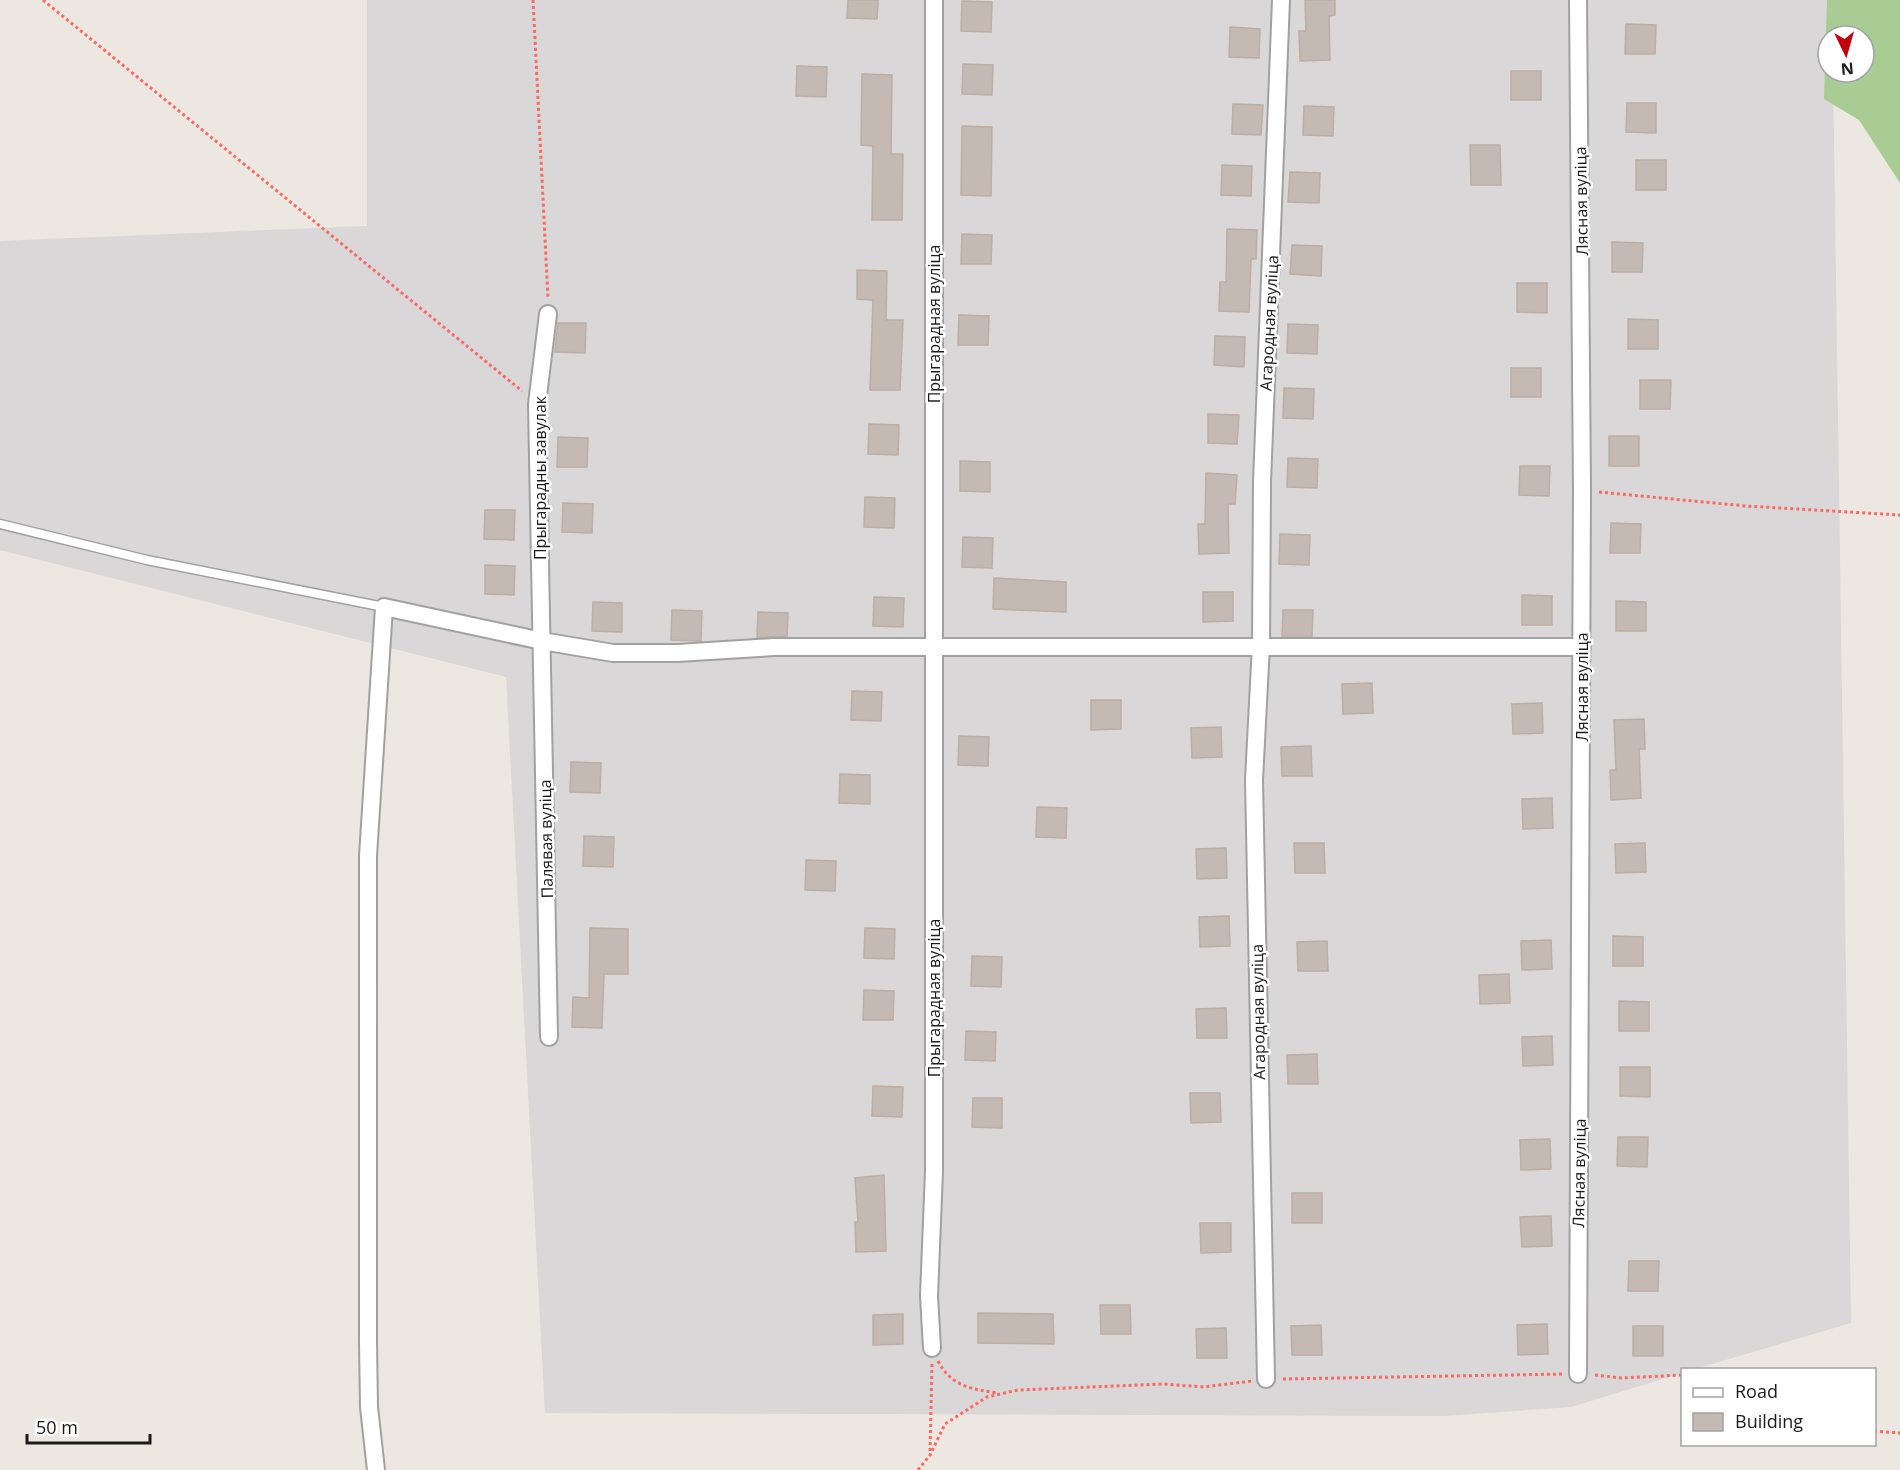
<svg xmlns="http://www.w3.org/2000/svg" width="1900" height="1470" font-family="'Open Sans',sans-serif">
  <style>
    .residential { fill: #d9d7d7 }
    .forest { fill: #a8cc94; fill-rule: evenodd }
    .building { fill: #c4b9b3; stroke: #beada2; stroke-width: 1.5 }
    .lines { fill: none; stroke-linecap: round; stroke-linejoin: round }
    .lane-casing { stroke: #a1a1a1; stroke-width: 11 }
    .street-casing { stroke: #a1a1a1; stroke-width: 20 }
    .path { stroke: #fa6a63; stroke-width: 3; stroke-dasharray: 3 3; stroke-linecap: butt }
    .lane { stroke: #fff; stroke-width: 8 }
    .street { stroke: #fff; stroke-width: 16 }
    .labels { text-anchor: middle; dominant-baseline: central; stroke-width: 5; stroke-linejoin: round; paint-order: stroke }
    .street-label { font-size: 16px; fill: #1a1a1a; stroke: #fff }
  </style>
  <rect width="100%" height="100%" fill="#ece7e0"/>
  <!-- residential -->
  <polygon class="residential" points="367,0 1832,0 1828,36 1828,72 1833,72 1851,1323 1695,1369 1682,1370 1682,1373 1571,1407 1444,1416 545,1413 506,677 0,550 0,241 367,226"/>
  <!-- forest -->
  <path class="forest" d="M1827 0H1900V183L1859 120 1824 99ZM1828 36H1864V72H1828Z"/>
  <!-- building -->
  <g class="building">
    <polygon points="848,0 878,0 877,19 847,18"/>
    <polygon points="1305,0 1335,0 1335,15 1329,16 1330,60 1300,61 1299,31 1306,31"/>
    <polygon points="962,1 992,2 991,32 961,31"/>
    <polygon points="1626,24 1656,25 1655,54 1625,54"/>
    <polygon points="1230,27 1260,29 1259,58 1229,57"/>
    <polygon points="963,64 993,65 992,95 962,94"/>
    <polygon points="797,66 827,67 826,97 796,96"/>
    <rect x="1511" y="71" width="30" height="29"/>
    <polygon points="862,74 892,75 891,154 903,154 902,220 872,220 873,146 861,145"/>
    <polygon points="1627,103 1656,103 1656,133 1626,132"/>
    <polygon points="1233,104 1263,105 1261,135 1232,134"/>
    <polygon points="1304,106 1334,107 1333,136 1303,135"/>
    <polygon points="962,126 992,127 991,196 961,195"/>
    <polygon points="1470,145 1500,145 1501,185 1471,185"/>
    <rect x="1636" y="160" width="30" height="30"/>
    <polygon points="1222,165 1252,166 1251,196 1221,195"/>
    <polygon points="1290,172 1320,173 1319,203 1288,202"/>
    <polygon points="1227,229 1257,230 1256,259 1251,259 1249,312 1219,311 1220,282 1226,282"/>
    <polygon points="962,234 992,235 991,264 961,264"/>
    <polygon points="1612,242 1643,243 1642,272 1612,272"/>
    <polygon points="1292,245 1322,246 1321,276 1290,274"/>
    <polygon points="857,270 887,271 886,320 903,320 900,390 870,390 873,300 857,299"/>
    <polygon points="1517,283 1547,283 1547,313 1517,312"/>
    <polygon points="959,315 989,316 988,345 958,345"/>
    <polygon points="1628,319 1658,320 1658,349 1628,349"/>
    <polygon points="558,323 586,323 585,353 555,352"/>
    <polygon points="1288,324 1318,325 1317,354 1287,353"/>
    <polygon points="1215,336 1245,337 1244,367 1214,365"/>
    <rect x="1511" y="368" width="30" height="29"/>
    <polygon points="1640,380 1671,380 1670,409 1640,409"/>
    <polygon points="1284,388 1314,389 1313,419 1283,418"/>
    <polygon points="1208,414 1239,415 1237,444 1208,443"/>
    <polygon points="869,424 899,425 898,455 868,454"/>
    <rect x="1609" y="436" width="30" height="30"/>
    <polygon points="558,437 588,438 587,467 557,467"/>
    <polygon points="1288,458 1318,459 1317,488 1287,487"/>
    <polygon points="960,461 990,462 990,492 960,491"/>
    <polygon points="1520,466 1550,466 1549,496 1519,495"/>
    <polygon points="1206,473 1237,475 1235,504 1228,504 1229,553 1199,554 1198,524 1205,524"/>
    <polygon points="865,497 895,498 894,528 864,527"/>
    <polygon points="563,503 593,504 592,533 562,532"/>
    <polygon points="485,510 515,510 514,540 484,539"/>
    <polygon points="1611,523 1641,524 1640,553 1610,553"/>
    <polygon points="1280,534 1310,535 1309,565 1279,564"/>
    <polygon points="963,537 993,538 992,568 962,567"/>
    <polygon points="485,565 515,566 514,595 485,594"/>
    <polygon points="994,578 1066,582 1066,612 993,609"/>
    <polygon points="1203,592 1233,592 1233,621 1203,622"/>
    <polygon points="1522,595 1552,596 1552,625 1522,625"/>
    <polygon points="874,597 904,598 903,627 873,626"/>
    <polygon points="1616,601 1646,602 1646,631 1616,631"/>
    <polygon points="593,602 622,603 622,632 592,631"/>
    <polygon points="672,610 702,611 701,641 671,640"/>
    <polygon points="1283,610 1313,610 1312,636 1282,636"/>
    <polygon points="758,612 788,613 787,636 757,638"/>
    <polygon points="1372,683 1373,713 1343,714 1342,684"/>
    <polygon points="852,691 882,692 881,721 851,720"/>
    <polygon points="1091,700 1121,700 1121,729 1091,730"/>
    <polygon points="1542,703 1543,733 1513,734 1512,704"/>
    <polygon points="1644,719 1645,749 1639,749 1641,798 1611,800 1610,770 1616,770 1614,720"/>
    <polygon points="1221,727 1222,757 1192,758 1191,728"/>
    <polygon points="959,736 989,737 988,766 958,765"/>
    <polygon points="1311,746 1312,776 1282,776 1281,747"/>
    <polygon points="571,762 601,763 600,793 570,792"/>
    <polygon points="840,774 870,775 870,804 839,803"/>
    <polygon points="1552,798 1553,828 1523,829 1522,799"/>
    <polygon points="1037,807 1067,808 1066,838 1036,837"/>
    <polygon points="584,836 614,837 613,867 583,866"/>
    <polygon points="1294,843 1324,843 1325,873 1295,873"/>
    <polygon points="1645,843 1646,872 1616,873 1615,844"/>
    <polygon points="1226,848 1227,878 1197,879 1196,849"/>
    <polygon points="806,860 836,861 835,891 805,890"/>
    <polygon points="1229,916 1230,946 1200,947 1199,917"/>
    <polygon points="590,928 628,929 628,974 604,974 602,1028 572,1027 573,997 589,998"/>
    <polygon points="865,928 895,929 894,959 864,958"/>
    <polygon points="1613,936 1643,937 1643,966 1613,966"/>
    <polygon points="1551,940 1552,969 1522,970 1521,941"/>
    <polygon points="1327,941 1328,971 1298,971 1297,942"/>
    <polygon points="972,956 1002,957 1001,987 971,986"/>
    <polygon points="1509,974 1510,1003 1480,1004 1479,975"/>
    <polygon points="864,990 894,991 893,1020 863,1020"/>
    <polygon points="1619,1001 1649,1002 1649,1031 1619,1031"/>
    <polygon points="1226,1008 1227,1038 1197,1038 1196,1009"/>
    <polygon points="966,1031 996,1032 995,1061 965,1060"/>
    <polygon points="1552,1036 1553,1065 1523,1066 1522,1037"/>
    <polygon points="1317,1054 1318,1084 1288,1084 1287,1055"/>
    <polygon points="1620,1067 1650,1067 1650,1097 1620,1096"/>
    <polygon points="873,1086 903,1087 902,1117 872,1116"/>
    <polygon points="1190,1093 1220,1093 1221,1122 1191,1123"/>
    <polygon points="973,1098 1002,1098 1002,1128 972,1127"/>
    <polygon points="1618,1137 1648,1137 1647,1167 1617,1166"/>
    <polygon points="1550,1139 1551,1169 1521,1170 1520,1140"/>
    <polygon points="884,1175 886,1251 856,1252 855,1222 858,1222 855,1178"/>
    <rect x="1292" y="1193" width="30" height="30"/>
    <polygon points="1551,1216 1552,1246 1522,1247 1520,1217"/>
    <polygon points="1200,1223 1231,1223 1231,1252 1201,1253"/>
    <polygon points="1629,1261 1659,1261 1658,1291 1628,1291"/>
    <polygon points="1100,1305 1130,1305 1131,1334 1101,1334"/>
    <polygon points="978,1313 1053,1314 1054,1344 978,1343"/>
    <polygon points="903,1314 903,1344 873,1345 873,1315"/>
    <polygon points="1547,1324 1548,1354 1518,1355 1517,1325"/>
    <polygon points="1321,1325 1322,1355 1292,1355 1291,1326"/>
    <rect x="1633" y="1326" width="30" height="30"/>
    <polygon points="1226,1328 1227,1358 1197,1358 1196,1329"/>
  </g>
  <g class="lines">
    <!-- lane casing -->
    <g class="lane-casing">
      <polyline id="lane" points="0,524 147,560 384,607"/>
    </g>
    <!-- street casing -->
    <g class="street-casing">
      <g id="street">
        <polyline points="1578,0 1582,490 1578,1374"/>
        <polyline points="548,314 537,404 549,1037"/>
        <polyline points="932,1348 929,1296 934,1171 934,0"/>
        <polyline points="1266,1379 1254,780 1261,645 1262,482 1281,0"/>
        <polyline points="376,1470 369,1407 368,1342 368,856 384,607 542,641 613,653 677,653 774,647 1582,647"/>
      </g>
    </g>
    <!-- path -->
    <g class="path">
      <polyline points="43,0 522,391"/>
      <polyline points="533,0 548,298"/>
      <polyline points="1599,492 1746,506 1900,515"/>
      <path d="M938 1361C951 1386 971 1389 997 1393"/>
      <polyline points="1595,1375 1621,1378 1682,1375"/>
      <polyline points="1283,1379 1564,1374"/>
      <polyline points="1874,1431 1900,1433"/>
      <polyline points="930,1451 932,1364"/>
      <polyline points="918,1470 930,1455 945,1424 987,1397 1018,1390 1163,1384 1204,1387 1252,1381"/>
    </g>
    <!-- lane -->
    <use href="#lane" class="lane"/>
    <!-- street -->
    <use href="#street" class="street"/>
  </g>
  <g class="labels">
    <!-- street labels -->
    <g class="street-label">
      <text transform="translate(1581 201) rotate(-91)">Лясная вуліца</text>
      <text transform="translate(1269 323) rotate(-87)">Агародная вуліца</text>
      <text transform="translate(934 324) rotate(-90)">Прыгарадная вуліца</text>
      <text transform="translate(540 478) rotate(-90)">Прыгарадны завулак</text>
      <text transform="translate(1582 687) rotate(-90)">Лясная вуліца</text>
      <text transform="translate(546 839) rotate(-91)">Палявая вуліца</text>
      <text transform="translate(934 998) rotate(-90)">Прыгарадная вуліца</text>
      <text transform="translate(1258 1012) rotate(-91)">Агародная вуліца</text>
      <text transform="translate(1579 1173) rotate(-89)">Лясная вуліца</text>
    </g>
  </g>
  <!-- legend -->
  <rect x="1681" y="1368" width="195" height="78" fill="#ffffff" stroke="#a3a3a3" stroke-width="1.5"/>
  <rect x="1693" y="1388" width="30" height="9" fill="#ffffff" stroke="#a3a3a3" stroke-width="1.5"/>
  <text x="1735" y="1398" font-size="18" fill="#1a1a1a">Road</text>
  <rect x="1693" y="1413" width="30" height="18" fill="#c4b9b3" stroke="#a3a3a3" stroke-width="1.5"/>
  <text x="1735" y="1428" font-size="18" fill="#1a1a1a">Building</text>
  <!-- north arrow -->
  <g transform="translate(1846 54) rotate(175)"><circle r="28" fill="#ffffff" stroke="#a3a3a3" stroke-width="1.5"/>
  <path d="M0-4.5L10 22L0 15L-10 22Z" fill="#c5000c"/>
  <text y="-9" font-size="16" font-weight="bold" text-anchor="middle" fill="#1a1a1a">N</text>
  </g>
  <!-- scale -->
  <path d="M27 1434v9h123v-9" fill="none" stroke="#1a1a1a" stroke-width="3"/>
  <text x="36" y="1434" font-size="18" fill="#1a1a1a" stroke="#ffffff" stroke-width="4.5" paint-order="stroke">50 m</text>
</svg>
